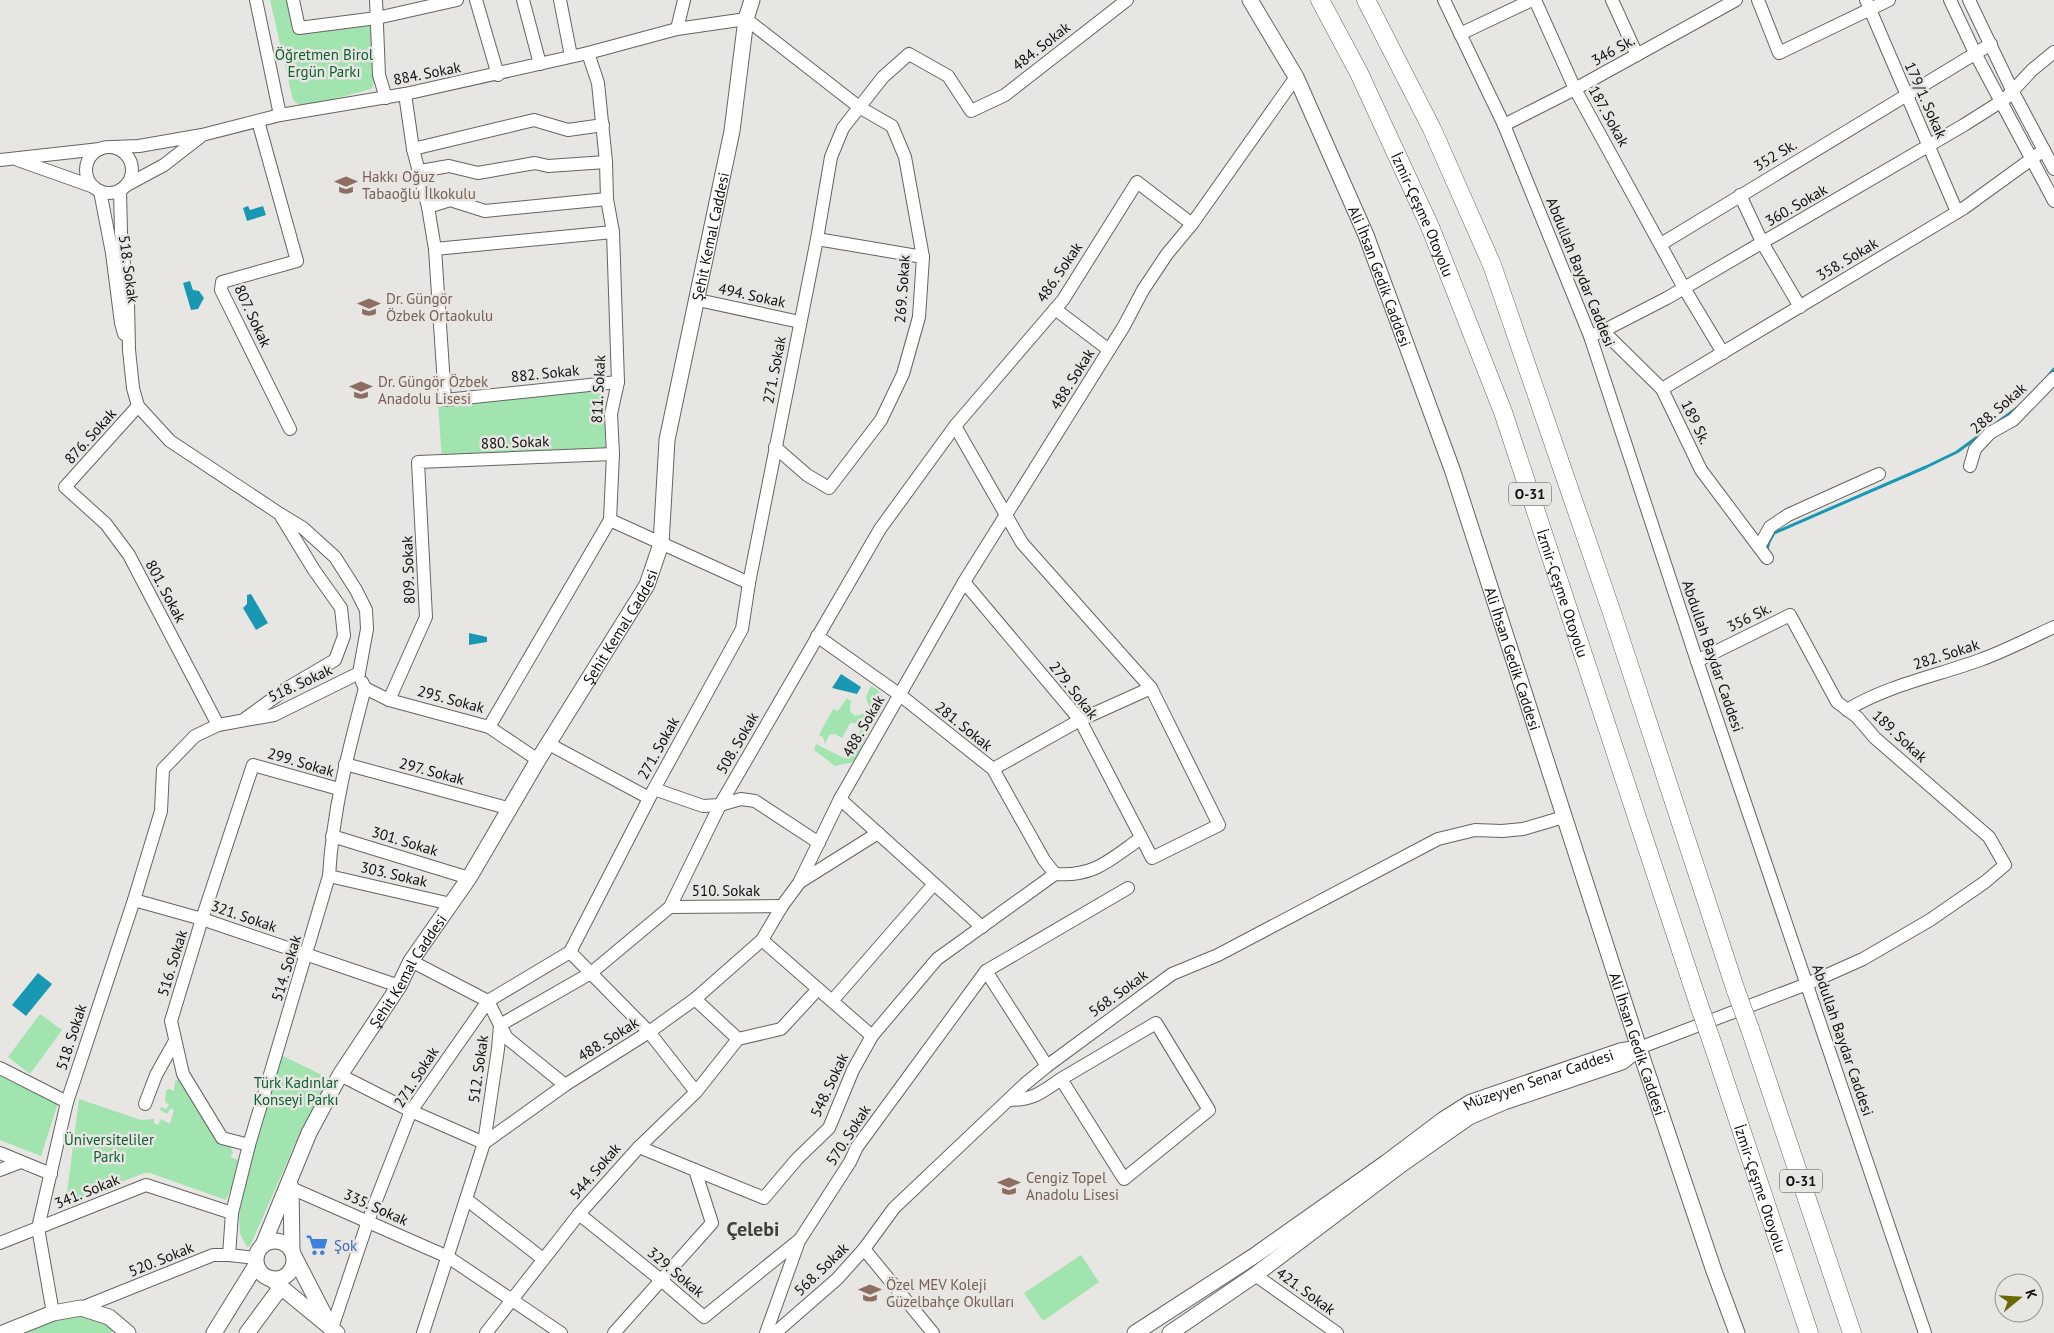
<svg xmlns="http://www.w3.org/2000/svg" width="2054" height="1333" font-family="'PT Sans',sans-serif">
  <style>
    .green { fill: #a1e4b0 }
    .water { fill: #1898b3 }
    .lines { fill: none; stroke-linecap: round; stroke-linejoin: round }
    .stream { stroke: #1898b3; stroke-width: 3 }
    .minor-casing { stroke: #656461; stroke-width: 14 }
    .major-casing { stroke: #656461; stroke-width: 17 }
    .highway-casing { stroke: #656461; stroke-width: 19 }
    .minor { stroke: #fff; stroke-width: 12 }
    .major { stroke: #fff; stroke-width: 15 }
    .highway { stroke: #fff; stroke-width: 18 }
    .highway-bridge-casing { stroke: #656461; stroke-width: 19; stroke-linecap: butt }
    .highway-bridge { stroke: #fff; stroke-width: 18 }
    .labels { text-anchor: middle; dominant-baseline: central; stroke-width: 5; stroke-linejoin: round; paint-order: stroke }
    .shield { fill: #e7e6e2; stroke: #4f4f4d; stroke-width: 1 }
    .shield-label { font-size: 14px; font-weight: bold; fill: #0e0e0d }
    .street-label { font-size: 15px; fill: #0e0e0d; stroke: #e7e6e2 }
    .park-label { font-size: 15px; fill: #0d602e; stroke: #e7e6e2 }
    .education-label { font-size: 15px; fill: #785e54; stroke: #e7e6e2; text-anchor: start }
    .shop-label { font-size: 15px; fill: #366cbe; stroke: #e7e6e2; text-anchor: start }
    .district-label { font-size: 20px; font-weight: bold; fill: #41403d; stroke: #e7e6e2 }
  </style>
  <rect width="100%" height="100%" fill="#e7e6e2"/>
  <!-- green -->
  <g class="green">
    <polygon points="270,0 288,0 292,24 377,18 379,75 371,89 303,107 294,101 292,96"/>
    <polygon points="603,388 606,449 442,459 438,403"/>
    <polygon points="871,686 878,690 882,697 876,705 876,716 854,762 835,766 814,750 816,744 846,759 862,727 856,723 850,723 842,738 835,734 829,735 825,744 823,737 819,735 833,709 838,711 847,698 851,701 850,711 855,716 866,713 869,707 866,697"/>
    <polygon points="40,1014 62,1030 30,1074 8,1057"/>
    <polygon points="281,1055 330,1079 299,1135 250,1246 247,1247 240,1234 239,1214 249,1169"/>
    <polygon points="0,1073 59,1100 41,1156 0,1140"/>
    <polygon points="184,1078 230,1145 233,1153 230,1157 238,1160 240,1166 234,1189 230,1191 226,1200 150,1173 144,1173 71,1202 67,1193 79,1099 141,1120 154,1119 154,1123 158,1125 161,1119 170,1124 174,1110 171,1108 167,1114 160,1110 161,1107 166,1109 169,1105 165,1101 166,1090 169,1089 174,1091 175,1081"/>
    <polygon points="1081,1255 1099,1282 1043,1321 1024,1293"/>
    <polygon points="82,1313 116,1326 111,1333 24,1333 62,1318"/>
  </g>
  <!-- water -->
  <g class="water">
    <polygon points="248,206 250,210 263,206 266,215 247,221 243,208"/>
    <polygon points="190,281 193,290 199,291 204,298 198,309 191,310 183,283"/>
    <polygon points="251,594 268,623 256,630 243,608 247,604 247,595"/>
    <polygon points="469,633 487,637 487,642 469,645"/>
    <polygon points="841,674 861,687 857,694 832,688"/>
    <polygon points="38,973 52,984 26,1016 12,1005"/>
  </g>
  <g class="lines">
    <!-- stream -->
    <g class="stream">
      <polyline points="2049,375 2054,369"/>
      <polyline points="1998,422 2017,408"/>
      <polyline points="1767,549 1769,542 1774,533 1926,467 1957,452 1980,435"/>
    </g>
    <!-- minor casing -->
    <g class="minor-casing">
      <g id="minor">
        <polyline points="256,0 280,115"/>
        <polyline points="293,0 299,28 377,18 457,0"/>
        <polyline points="376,0 379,75 386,98"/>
        <polyline points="476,0 498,75"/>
        <polyline points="523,0 540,64"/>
        <polyline points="560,0 571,56"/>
        <polyline points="1444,0 1504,125 1590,336 1697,661 1925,1333"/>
        <polyline points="1535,0 1575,89 1684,288 1723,353"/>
        <polyline points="1612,0 1637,55"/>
        <polyline points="1758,0 1779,53 1889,0"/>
        <polyline points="1866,0 1957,212"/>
        <polyline points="1950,0 1975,53 2054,201"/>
        <polyline points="1969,0 2013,92 2054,169"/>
        <polyline points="677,29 684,0"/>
        <polyline points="1460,34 1532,0"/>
        <polyline points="405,94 413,149 428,207 435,249 445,400 618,382"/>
        <polyline points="258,121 297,261 222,282 221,290 290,429"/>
        <polyline points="1504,125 1575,89 1736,0"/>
        <polyline points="113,147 139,146 202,135 280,115 405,94 588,53 677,29 746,19 859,107 892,126 905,157 923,257 919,317 903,374 881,420 829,488 807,475 775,447"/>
        <circle cx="109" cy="170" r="23"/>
        <polyline points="413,149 534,120 568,130 603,125"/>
        <polyline points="0,160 100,149"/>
        <polyline points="18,160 94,187"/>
        <polyline points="420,171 449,166 478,173 535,163 548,166 606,162"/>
        <polyline points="125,186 164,165 200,137"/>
        <polyline points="120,190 121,233 128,303 129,350 133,388 138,406 170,441 280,514 303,528 335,557 356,590 366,610 367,629 359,673"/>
        <polyline points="100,191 112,253 121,323 124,334"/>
        <polyline points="1740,195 1763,244 1800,307"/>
        <polyline points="428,207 450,200 485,211 607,199"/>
        <polyline points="817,239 923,257"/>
        <polyline points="1661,244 1991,44"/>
        <polyline points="435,249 613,232"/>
        <polyline points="698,300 800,322"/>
        <polyline points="1055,309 1109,350"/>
        <polyline points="1603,331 1662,389 1701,470 1767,558"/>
        <polyline points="1590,336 1603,331 1667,298 1964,125 2005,99 2032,70 2054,52"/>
        <polyline points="1662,389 1964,208 2044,150"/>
        <polyline points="138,406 65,487 106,524 129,555 218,725"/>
        <polyline points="955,426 1022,543 1151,688 1219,825 1152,858 1080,720 964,582"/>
        <polyline points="1970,466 1975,449 1990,433 2013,420 2054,378"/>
        <polyline points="610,520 749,583"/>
        <polyline points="1759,547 1770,527 1788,515 1879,474"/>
        <polyline points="817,636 900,695 993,769 1044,860 1055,874"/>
        <polyline points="362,682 365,688 389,700 489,727 538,760"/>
        <polyline points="389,700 426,617 418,462 613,454"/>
        <path d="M1847 710C1888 685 1936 676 1980 660 2005 651 2030 638 2054 627"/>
        <polyline points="246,718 289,687 335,660 344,636 341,608 314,570 281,516"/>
        <polyline points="489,727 610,520 613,454 611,414 618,382 613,232 607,199 606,162 598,83 588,53"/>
        <polyline points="549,744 649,798"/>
        <polyline points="345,764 511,809"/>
        <polyline points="993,769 1080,720 1151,688"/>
        <polyline points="654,789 703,806 720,805 741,799 755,801 819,843"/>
        <polyline points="840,799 982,927"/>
        <polyline points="332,836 469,878"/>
        <polyline points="329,876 451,904"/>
        <polyline points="800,882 878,833"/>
        <polyline points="134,900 202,919 399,986"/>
        <polyline points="670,907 782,906"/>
        <polyline points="570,952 649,1032 696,1092"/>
        <polyline points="986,971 1047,1066"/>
        <polyline points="695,999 738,1039"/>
        <polyline points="832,1001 934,884"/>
        <path d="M872 1036 937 959 1055 874C1095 877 1111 859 1141 838"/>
        <polyline points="738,1039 781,1029 818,989"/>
        <polyline points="1639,1048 1807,984 1863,959 1930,920 1985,882 2005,865 1989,837 1875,738 1857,717 1837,702 1790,615 1697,661"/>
        <polyline points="0,1068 67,1102"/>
        <polyline points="340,1075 411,1111 484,1143 498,1049 500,1025 488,1001 411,961"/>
        <polyline points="565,1085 507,1038 500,1025 591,973 670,907 720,805 880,529 955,426 1063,300 1137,182 1192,224"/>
        <path d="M1009 1100C1033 1100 1041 1093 1061 1079L1124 1179 1209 1110 1156 1023 1061 1079"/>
        <polyline points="145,1104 156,1075 175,1041"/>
        <polyline points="249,1145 222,1138 183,1074 171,1021 202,919 253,765 339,789"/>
        <polyline points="0,1153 51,1174"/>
        <polyline points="0,1170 21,1162"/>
        <polyline points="695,1170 764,1198 797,1159 829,1128 853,1070 872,1036 762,940"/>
        <polyline points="291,1188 448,1257 561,1333"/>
        <polyline points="466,1199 543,1259"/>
        <polyline points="579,1214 661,1280 704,1317 798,1241"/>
        <polyline points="0,1243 146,1185 232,1213"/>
        <polyline points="864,1249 933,1333"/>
        <path d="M229 1255 232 1213 249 1145 329 876C333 809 348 752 365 688"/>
        <polyline points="1255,1275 1337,1333"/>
        <polyline points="81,1308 213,1255 229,1255 256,1258"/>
        <polyline points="53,1313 38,1228 67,1102 134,900 161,811 163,769 195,736 218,725 274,715 359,673"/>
        <polyline points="332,1328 368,1221 411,1111 488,1001 570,952 654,789 742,629 749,583 817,239 831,157 843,128 883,77 909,54 948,76 971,111 1005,95 1127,0"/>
        <polyline points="423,1333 484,1143 565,1085 649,1032 695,999 762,940 782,906 799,883 840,799 964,582 1124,326 1143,290 1167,254 1192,224 1296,77"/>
        <polyline points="486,1333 579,1214 639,1147 696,1092 738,1039"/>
        <polyline points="614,1333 712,1223 695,1170 639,1147"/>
        <polyline points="766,1333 799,1241 850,1162 857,1147 986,971 1128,888"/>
        <polyline points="775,1333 837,1279 864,1249 894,1208 1025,1084 1047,1066 1172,974 1218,955 1438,839 1475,830 1502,831 1523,829 1564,817"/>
      </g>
    </g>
    <!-- major casing -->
    <g class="major-casing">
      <g id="major">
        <path id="s1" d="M1250 0 1296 77 1366 235 1452 469 1639 1048 1714 1271 1737 1333"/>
        <polyline points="291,1187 292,1251"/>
        <circle cx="275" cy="1260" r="19"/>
        <path id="s2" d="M263 1245 309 1133 340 1075 399 986 411 961 469 878 538 760 647 585 661 544 667 440 732 131 746 19 752 0"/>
        <polyline points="294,1256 328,1322"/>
        <polyline points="270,1278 337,1333"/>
        <polyline points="3,1333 53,1313 81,1308 109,1317 128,1333"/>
        <polyline points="214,1333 256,1265"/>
        <polyline points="247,1333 281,1287"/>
        <path id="s3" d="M1135 1333 1254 1256 1387 1162 1444 1119 1471 1102 1620 1051 1639 1048"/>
        <polyline points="1170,1333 1255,1275 1402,1164 1469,1117 1504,1102 1622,1062 1638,1049"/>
      </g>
    </g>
    <!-- highway casing -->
    <g class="highway-casing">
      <g id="highway">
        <path id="s4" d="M1320 0 1359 73 1431 229 1503 412 1699 1005"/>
        <polyline points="1366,0 1432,129 1492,265 1612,613 1736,991"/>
        <polyline points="1750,1029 1852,1333"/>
        <path id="s5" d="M1713 1045 1809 1333"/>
      </g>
    </g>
    <!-- minor -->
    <use href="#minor" class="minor"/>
    <!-- major -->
    <use href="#major" class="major"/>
    <!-- highway -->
    <use href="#highway" class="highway"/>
    <!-- highway-bridge casing -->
    <g class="highway-bridge-casing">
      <g id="highway-bridge">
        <polyline points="1736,991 1750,1029"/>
        <polyline points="1699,1005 1713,1045"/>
      </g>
    </g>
    <!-- highway-bridge -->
    <use href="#highway-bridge" class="highway-bridge"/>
  </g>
  <!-- icons -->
  <defs>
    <g id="school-bare" transform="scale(1.725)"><path d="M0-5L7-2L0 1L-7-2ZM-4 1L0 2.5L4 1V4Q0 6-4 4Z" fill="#8d6e63" stroke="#e7e6e2" stroke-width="2.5" paint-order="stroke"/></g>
    <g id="supermarket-bare" transform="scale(1.725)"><path d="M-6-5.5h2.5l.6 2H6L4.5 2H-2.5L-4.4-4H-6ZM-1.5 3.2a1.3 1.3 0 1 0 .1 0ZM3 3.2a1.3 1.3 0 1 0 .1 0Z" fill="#3f7fe0" stroke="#e7e6e2" stroke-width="2.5" paint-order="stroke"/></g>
  </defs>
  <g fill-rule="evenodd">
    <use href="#school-bare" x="346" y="185"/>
    <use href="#school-bare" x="369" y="307"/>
    <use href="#school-bare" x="361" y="390"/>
    <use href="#school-bare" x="1009" y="1186"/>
    <use href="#supermarket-bare" x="317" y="1245"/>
    <use href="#school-bare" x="870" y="1293"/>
  </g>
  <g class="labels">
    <!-- shield labels -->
    <g class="shield">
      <rect x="1509" y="482.5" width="42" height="23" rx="4"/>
      <rect x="1780" y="1169.5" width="42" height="23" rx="4"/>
    </g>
    <g class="shield-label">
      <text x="1530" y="494">O-31</text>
      <text x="1801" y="1181">O-31</text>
    </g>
    <!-- street labels -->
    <g class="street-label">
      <text transform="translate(1041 46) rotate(-38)">484. Sokak</text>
      <text transform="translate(1613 50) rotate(-29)">346 Sk.</text>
      <text transform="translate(427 73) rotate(-11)">884. Sokak</text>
      <text transform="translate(1926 100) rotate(66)">179/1. Sokak</text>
      <text transform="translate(1609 116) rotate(61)">187. Sokak</text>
      <text transform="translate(1775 155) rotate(-31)">352 Sk.</text>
      <text transform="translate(1796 205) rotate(-30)">360. Sokak</text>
      <text stroke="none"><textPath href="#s4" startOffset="238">İzmir-Çeşme Otoyolu</textPath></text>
      <text stroke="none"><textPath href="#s2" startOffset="1121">Şehit Kemal Caddesi</textPath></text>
      <text transform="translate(1847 259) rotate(-31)">358. Sokak</text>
      <text transform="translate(129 269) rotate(82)">518. Sokak</text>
      <text transform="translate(1059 272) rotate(-56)">486. Sokak</text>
      <text transform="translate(1581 272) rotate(68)">Abdullah Baydar Caddesi</text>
      <text stroke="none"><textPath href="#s1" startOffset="306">Ali İhsan Gedik Caddesi</textPath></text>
      <text transform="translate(902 289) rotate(-86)">269. Sokak</text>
      <text transform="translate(752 295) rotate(12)">494. Sokak</text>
      <text transform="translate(253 316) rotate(65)">807. Sokak</text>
      <text transform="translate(774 370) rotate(-79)">271. Sokak</text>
      <text transform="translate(545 373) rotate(-6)">882. Sokak</text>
      <text transform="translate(1072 379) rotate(-58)">488. Sokak</text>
      <text transform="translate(598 389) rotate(-87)">811. Sokak</text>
      <text transform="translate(1998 408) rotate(-41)">288. Sokak</text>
      <text transform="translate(1696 422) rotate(64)">189 Sk.</text>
      <text transform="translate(90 436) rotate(-48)">876. Sokak</text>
      <text transform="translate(515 442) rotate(-2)">880. Sokak</text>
      <text transform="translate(408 570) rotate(-92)">809. Sokak</text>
      <text transform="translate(166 591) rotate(62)">801. Sokak</text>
      <text stroke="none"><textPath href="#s4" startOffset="642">İzmir-Çeşme Otoyolu</textPath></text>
      <text transform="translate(1749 617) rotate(-26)">356 Sk.</text>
      <text stroke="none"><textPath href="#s2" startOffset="716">Şehit Kemal Caddesi</textPath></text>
      <text transform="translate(1946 654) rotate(-18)">282. Sokak</text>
      <text transform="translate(1713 656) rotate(71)">Abdullah Baydar Caddesi</text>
      <text stroke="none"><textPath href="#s1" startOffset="711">Ali İhsan Gedik Caddesi</textPath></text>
      <text transform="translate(300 683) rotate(-25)">518. Sokak</text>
      <text transform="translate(1074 690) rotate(52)">279. Sokak</text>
      <text transform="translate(451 699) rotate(15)">295. Sokak</text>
      <text transform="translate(863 726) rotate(-60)">488. Sokak</text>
      <text transform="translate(964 726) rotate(39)">281. Sokak</text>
      <text transform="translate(1900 736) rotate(43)">189. Sokak</text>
      <text transform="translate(737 743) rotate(-60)">508. Sokak</text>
      <text transform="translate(658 748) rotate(-61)">271. Sokak</text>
      <text transform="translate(301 762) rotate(16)">299. Sokak</text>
      <text transform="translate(432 771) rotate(15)">297. Sokak</text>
      <text transform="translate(405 841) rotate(17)">301. Sokak</text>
      <text transform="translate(394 874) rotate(13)">303. Sokak</text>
      <text x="726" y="890">510. Sokak</text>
      <text transform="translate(244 916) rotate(19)">321. Sokak</text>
      <text transform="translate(172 963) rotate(-73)">516. Sokak</text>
      <text transform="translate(286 968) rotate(-73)">514. Sokak</text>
      <text stroke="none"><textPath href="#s2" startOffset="311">Şehit Kemal Caddesi</textPath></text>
      <text transform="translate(1118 993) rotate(-36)">568. Sokak</text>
      <text transform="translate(71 1037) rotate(-72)">518. Sokak</text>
      <text transform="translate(608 1039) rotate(-32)">488. Sokak</text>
      <text transform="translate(1843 1040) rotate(71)">Abdullah Baydar Caddesi</text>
      <text stroke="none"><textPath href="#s1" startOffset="1116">Ali İhsan Gedik Caddesi</textPath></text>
      <text transform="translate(478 1069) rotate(-82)">512. Sokak</text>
      <text transform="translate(416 1077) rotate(-57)">271. Sokak</text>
      <text stroke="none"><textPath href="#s3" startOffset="479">Müzeyyen Senar Caddesi</textPath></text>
      <text transform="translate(829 1085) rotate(-65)">548. Sokak</text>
      <text transform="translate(848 1135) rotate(-57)">570. Sokak</text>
      <text transform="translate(595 1171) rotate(-49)">544. Sokak</text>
      <text stroke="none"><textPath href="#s5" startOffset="151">İzmir-Çeşme Otoyolu</textPath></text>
      <text transform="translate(87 1191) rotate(-22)">341. Sokak</text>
      <text transform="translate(376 1207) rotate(24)">335. Sokak</text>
      <text transform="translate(161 1259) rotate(-22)">520. Sokak</text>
      <text transform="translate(821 1269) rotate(-44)">568. Sokak</text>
      <text transform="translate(676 1272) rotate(40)">329. Sokak</text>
      <text transform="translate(1306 1291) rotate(36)">421. Sokak</text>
    </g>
    <!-- park labels -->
    <g class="park-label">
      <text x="324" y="54">Öğretmen Birol<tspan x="324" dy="17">Ergün Parkı</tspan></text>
      <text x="296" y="1082">Türk Kadınlar<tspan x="296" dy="17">Konseyi Parkı</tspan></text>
      <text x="109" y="1139">Üniversiteliler<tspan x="109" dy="17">Parkı</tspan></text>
    </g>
    <!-- education labels -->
    <g class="education-label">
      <text x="362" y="176">Hakkı Oğuz<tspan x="362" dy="17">Tabaoğlu İlkokulu</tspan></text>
      <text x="386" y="298">Dr. Güngör<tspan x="386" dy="17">Özbek Ortaokulu</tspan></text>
      <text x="378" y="381">Dr. Güngör Özbek<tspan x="378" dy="17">Anadolu Lisesi</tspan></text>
      <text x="1026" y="1177">Cengiz Topel<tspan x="1026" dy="17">Anadolu Lisesi</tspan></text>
      <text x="886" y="1284">Özel MEV Koleji<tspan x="886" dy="17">Güzelbahçe Okulları</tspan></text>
    </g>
    <!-- shop labels -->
    <g class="shop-label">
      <text x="334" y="1245">Şok</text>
    </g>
    <!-- district labels -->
    <g class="district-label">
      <text x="753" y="1229">Çelebi</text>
    </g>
  </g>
  <!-- north arrow -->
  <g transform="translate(2019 1298) rotate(72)"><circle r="24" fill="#e7e6e2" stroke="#90908d"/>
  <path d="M0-4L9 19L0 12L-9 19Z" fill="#6a6903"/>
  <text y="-8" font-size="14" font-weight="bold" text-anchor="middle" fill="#0e0e0d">K</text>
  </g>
</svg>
